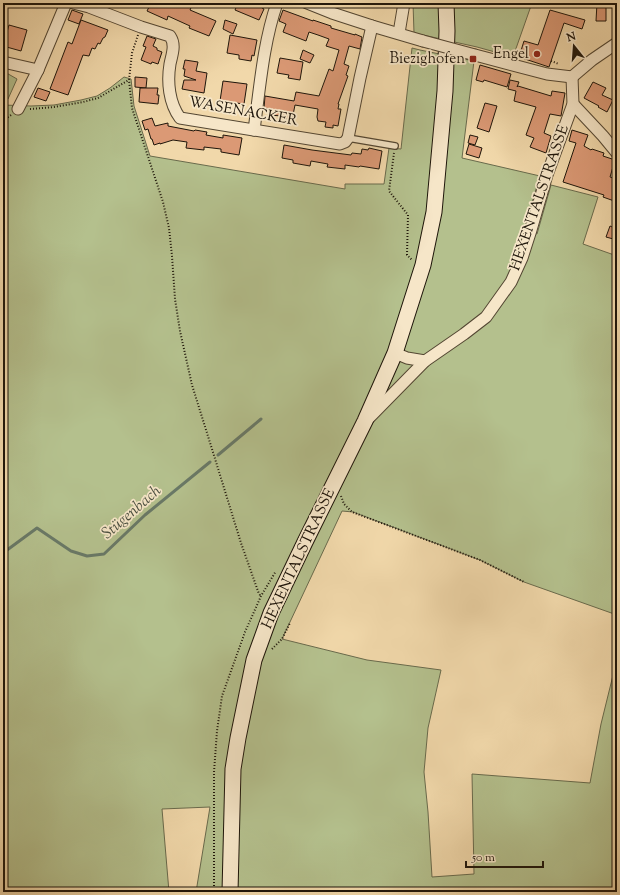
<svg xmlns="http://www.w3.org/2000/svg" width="620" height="895" font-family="'Sorts Mill Goudy',serif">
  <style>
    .green { fill: #b4c08d; stroke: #696a4c }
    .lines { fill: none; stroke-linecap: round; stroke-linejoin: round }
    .stream { stroke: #697967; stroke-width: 3 }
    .building { fill: #db9975; stroke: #1e150a }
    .service-casing { stroke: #534632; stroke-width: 8 }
    .minor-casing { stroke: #534632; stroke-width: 13 }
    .secondary-casing { stroke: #1e150a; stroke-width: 17 }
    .path { stroke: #1e150a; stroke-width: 2; stroke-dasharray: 1 2; stroke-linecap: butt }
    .service { stroke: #f6e6c8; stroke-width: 5.5 }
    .minor { stroke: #f6e6c8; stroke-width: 11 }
    .secondary { stroke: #f6e6c8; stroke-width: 15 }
    .minor-bridge-casing { stroke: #534632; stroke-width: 13; stroke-linecap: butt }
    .minor-bridge { stroke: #f6e6c8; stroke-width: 11 }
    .poi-dot { fill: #8f2418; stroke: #f6e6c8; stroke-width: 1.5 }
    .labels { text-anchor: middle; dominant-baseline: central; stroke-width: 3.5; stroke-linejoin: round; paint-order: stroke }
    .poi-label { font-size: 15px; fill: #1e150a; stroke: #f6e6c8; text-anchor: end }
    .street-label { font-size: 15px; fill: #1e150a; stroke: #f6e6c8 }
    .water-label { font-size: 16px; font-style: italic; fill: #4a4f40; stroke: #f6e6c8 }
  </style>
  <rect width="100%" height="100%" fill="#f1d8aa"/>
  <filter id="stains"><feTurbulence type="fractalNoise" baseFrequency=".005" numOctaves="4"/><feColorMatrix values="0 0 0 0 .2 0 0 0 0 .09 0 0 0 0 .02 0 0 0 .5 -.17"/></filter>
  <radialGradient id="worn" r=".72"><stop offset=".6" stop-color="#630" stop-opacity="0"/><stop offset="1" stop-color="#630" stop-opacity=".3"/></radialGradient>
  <!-- green -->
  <g class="green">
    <polygon points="413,3 532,3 513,57 477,47 414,33"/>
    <polygon points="412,48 420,50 474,61 462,158 540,176 524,229 537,234 551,185 598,197 583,244 617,256 617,615 524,582 480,560 353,512 342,511 282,639 367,660 441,670 428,728 424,772 428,812 432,877 474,874 472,774 590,783 601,724 617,659 617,892 196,892 210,807 162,809 169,892 3,892 3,105 31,106 54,105 81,100 97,96 110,88 124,77 131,79 134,106 150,156 345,189 345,184 384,184 389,148 401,149"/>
    <polygon points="3,71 17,79 8,99 3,97"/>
  </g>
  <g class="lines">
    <!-- stream -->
    <g class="stream">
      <polyline points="218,455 261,419"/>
      <polyline points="3,553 37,528 71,551 87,556 104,554 145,515 210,462"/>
    </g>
  </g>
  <!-- building -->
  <g class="building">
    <polygon points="151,3 193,3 190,10 216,21 209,36 189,28 190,26 168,16 167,20 147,11"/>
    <polygon points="238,3 264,3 262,8 264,9 259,20 235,10"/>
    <polygon points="597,3 606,3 606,21 596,21"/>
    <polygon points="72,10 83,14 79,24 68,20"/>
    <polygon points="283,10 313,21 313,20 331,26 331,28 355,35 355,34 362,37 360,49 349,46 344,64 349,66 346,75 348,76 338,104 339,104 338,109 341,109 338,126 333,125 333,128 325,127 326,122 318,121 317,117 318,109 295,105 292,120 281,118 282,116 269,115 270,109 264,108 265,96 294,101 296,92 319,96 329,69 333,71 339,50 326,46 329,39 318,35 309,32 306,41 283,32 286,24 279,21"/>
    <polygon points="550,10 585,20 582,29 564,23 549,67 519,57 524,41 538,45"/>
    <polygon points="81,20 108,30 105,37 103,38 100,44 98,43 95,49 92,48 89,56 83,55 68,95 50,89 68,42 72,44"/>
    <polygon points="225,20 237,24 233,34 223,29"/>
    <polygon points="9,25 27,30 21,51 3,46"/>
    <polygon points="230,35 257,40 254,56 252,55 251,61 239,59 239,55 227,53"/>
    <polygon points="147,36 156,39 153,46 157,48 157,50 162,52 158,64 152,62 151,64 141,60 146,47 143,46"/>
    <polygon points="303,50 314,55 310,63 300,59"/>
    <polygon points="280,58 303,62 300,80 288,78 289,75 277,73"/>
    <polygon points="185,60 198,62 196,71 207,73 204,93 182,89 184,80 196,80 184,76 185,69 183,69"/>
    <polygon points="480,65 511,74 507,87 484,80 483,82 476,80"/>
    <polygon points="135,77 147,78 146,88 135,87"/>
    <polygon points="510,80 519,82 517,87 518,86 551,96 552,91 565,93 561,116 550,114 544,133 551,136 546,153 530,147 534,138 526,135 536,107 514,101 516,91 508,89"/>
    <polygon points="223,81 247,84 244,104 220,101"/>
    <polygon points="593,82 606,88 602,95 613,100 607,112 598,107 599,106 584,98"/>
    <polygon points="38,88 50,92 46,101 34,97"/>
    <polygon points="140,88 158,88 157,95 159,95 158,104 139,102"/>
    <polygon points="485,103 497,106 489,132 477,128"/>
    <polygon points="152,118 155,126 168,123 168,126 194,131 195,130 207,132 206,135 223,138 223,135 242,138 239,155 221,152 221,149 204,147 204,150 186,148 187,142 173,140 160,144 160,143 154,145 152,139 151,139 148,129 145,130 142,121"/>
    <polygon points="572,130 588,135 584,146 591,150 592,149 604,153 603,156 615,160 610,177 617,179 617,202 603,197 604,195 563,182 576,143 569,141"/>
    <polygon points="470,135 478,137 475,145 468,143"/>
    <polygon points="469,144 482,148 479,158 466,154"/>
    <polygon points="284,145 312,150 351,155 352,153 361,154 362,149 368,150 369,148 382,151 379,169 360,166 359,167 345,165 345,169 327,167 328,164 311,161 310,166 293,163 293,160 282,158"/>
    <polygon points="610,226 617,229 617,240 606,237"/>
  </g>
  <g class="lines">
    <!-- service casing -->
    <g class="service-casing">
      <polyline id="service" points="348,138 395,146"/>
    </g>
    <!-- minor casing -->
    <g class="minor-casing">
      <g id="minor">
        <path d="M73 3 89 7 141 27 170 36C176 45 172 54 170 64 167 82 169 103 180 118L340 144 345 142 348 138 360 78 372 26"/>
        <polyline points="307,3 332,13 372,26 423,41"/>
        <polyline points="399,33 404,3"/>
        <polyline points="475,55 547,74 572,77"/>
        <polyline points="3,62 38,70"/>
        <polyline points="572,77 592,60 617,43"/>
        <polyline points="573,104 603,136 617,153"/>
        <polyline points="18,109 38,70 66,3"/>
        <path d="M254 130C260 87 263 44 277 3"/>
        <polyline points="395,353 407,358 425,361"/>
        <polyline points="369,418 425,361 464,334 486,317 511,282 522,258 531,230 547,175 573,104 572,77"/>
      </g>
    </g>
    <!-- secondary casing -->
    <g class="secondary-casing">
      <polyline id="secondary" points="230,892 233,769 238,738 254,660 271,613 305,542 365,421 395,353 423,265 434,212 445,91 447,31 446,3"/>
    </g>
    <!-- path -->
    <g class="path">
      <polyline points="138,35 132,53 129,80 132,108 163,202 169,228 172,256 175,299 180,331 192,385 212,449 241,543 259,594 261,596"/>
      <polyline points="551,61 559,64"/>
      <polyline points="30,109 54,107 83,102 98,98 129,80"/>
      <polyline points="3,121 11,115"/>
      <polyline points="394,153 389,191 408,215 407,255 412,260"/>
      <polyline points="341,496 344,504 352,512 480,560 524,582"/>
      <polyline points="272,649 282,639 290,623"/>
      <polyline points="214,892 214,772 217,731 222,696 245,632 261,596 276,571"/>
    </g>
    <!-- service -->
    <use href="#service" class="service"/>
    <!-- minor -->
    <use href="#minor" class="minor"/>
    <!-- secondary -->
    <use href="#secondary" class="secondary"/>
    <!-- minor-bridge casing -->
    <g class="minor-bridge-casing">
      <polyline id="minor-bridge" points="423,41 475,55"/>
    </g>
    <!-- minor-bridge -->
    <use href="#minor-bridge" class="minor-bridge"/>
  </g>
  <!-- markers -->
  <g class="poi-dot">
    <circle cx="537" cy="54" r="4"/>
    <rect x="469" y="55" width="8" height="8" rx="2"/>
  </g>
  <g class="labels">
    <!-- poi labels -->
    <g class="poi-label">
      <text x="529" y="54">Engel</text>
      <text x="465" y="59">Biezighofen</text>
    </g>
    <!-- street labels -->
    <g class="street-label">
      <text transform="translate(243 112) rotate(10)">WASENACKER</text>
      <text transform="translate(540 198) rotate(-71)">HEXENTALSTRASSE</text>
      <text transform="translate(299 559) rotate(-65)">HEXENTALSTRASSE</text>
    </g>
    <!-- water labels -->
    <g class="water-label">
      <text transform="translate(132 513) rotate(-41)">Stügenbach</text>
    </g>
  </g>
  <!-- margin -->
  <rect width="620" height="895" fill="none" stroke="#f1d8aa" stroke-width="16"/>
  <rect x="4" y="4" width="612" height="887" fill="none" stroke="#1e150a" stroke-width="2"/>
  <rect x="8" y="8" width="604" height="879" fill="none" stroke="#1e150a"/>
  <!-- north arrow -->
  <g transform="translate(574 46) rotate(343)" stroke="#f6e6c8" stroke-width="3" paint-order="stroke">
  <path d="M0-3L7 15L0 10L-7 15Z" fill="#1e150a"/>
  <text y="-6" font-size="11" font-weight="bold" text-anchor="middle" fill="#1e150a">N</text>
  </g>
  <!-- scale -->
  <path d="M466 861v6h77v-6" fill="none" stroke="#1e150a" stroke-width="2"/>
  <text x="472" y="861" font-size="12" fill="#1e150a" stroke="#f6e6c8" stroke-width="3" paint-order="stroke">50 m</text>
  <rect width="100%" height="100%" filter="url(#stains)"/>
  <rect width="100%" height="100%" fill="url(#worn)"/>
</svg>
